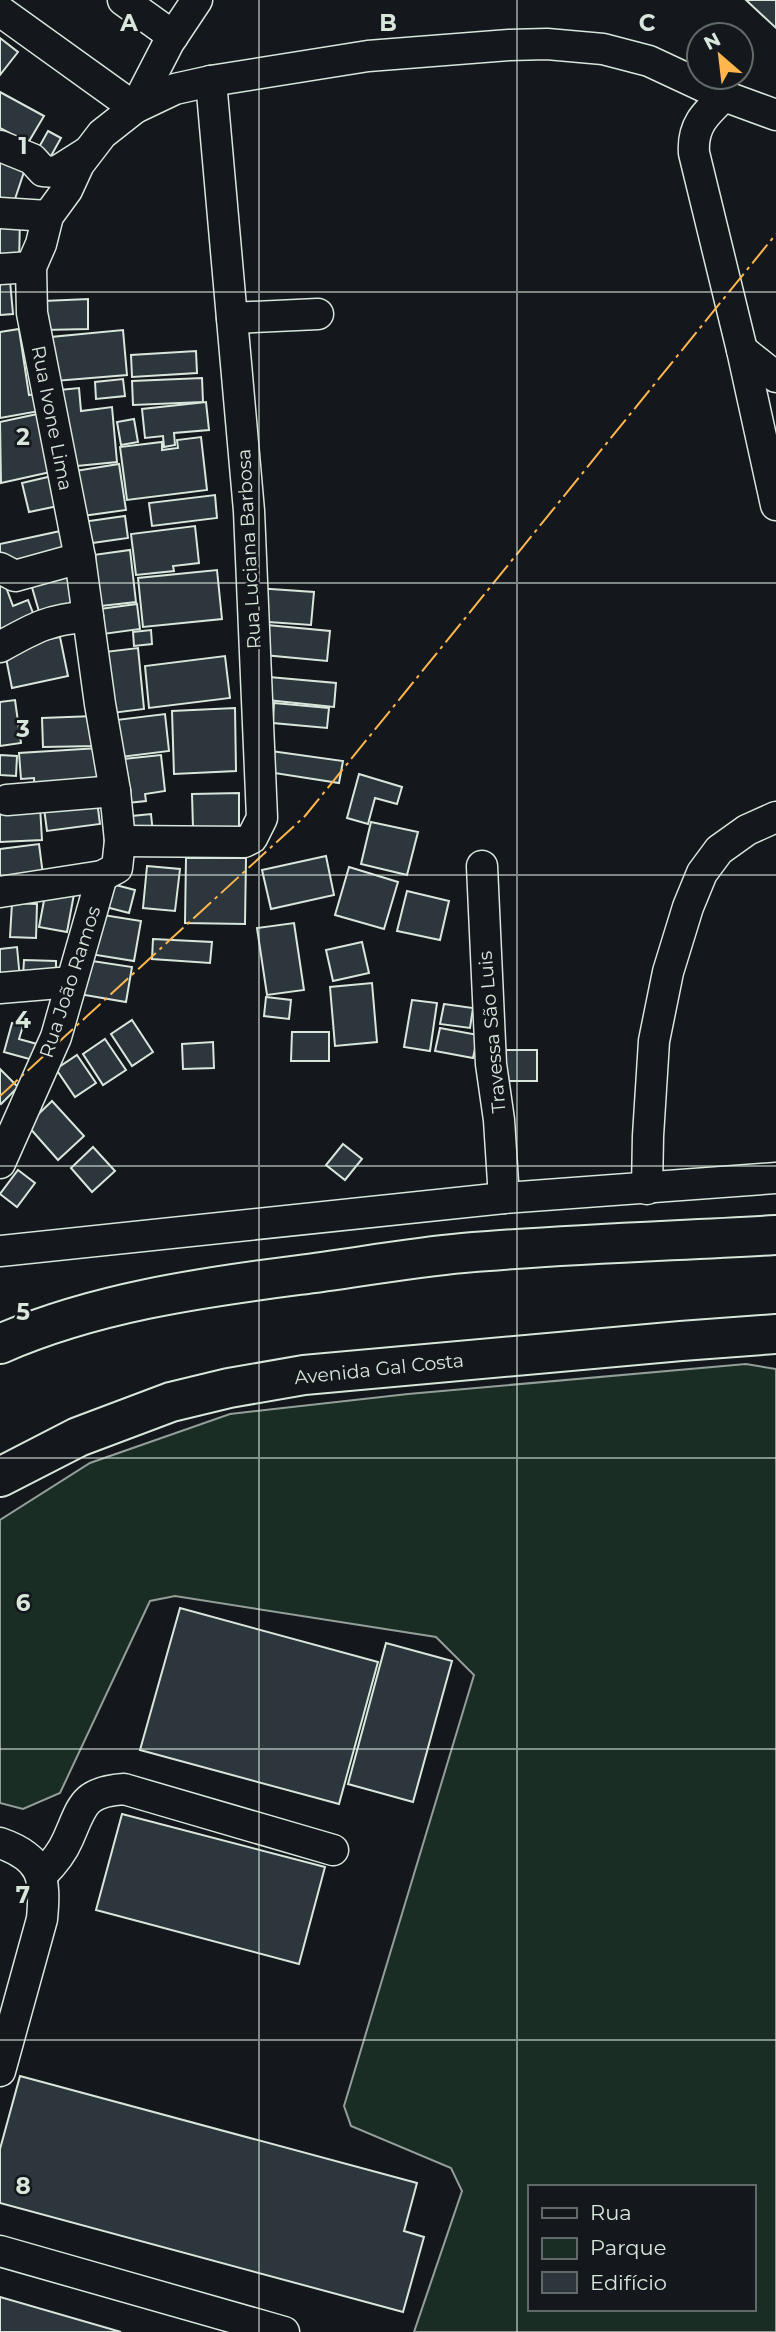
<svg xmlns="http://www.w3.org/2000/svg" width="776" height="2332" font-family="Montserrat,sans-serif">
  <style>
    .green { fill: #1a2d24; stroke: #939e99; stroke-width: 2; fill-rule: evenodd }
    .building { fill: #2c363c; stroke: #d8e6dc; stroke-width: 2 }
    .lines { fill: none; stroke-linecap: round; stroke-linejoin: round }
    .minor-casing { stroke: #d8e6dc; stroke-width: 33 }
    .major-casing { stroke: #d8e6dc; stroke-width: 42 }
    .minor { stroke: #14181c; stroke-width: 30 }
    .major { stroke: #14181c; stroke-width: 38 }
    .power { stroke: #ffb74d; stroke-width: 2; stroke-dasharray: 24 5 3.5 5; stroke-linecap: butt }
    .grid { fill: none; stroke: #d8e6dc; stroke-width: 2; stroke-opacity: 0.55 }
    .labels { text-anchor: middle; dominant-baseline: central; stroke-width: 5; stroke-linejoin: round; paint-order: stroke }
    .street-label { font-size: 19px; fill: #d8e6dc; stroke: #14181c }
    .grid-label { font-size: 23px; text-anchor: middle; font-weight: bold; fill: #d8e6dc; stroke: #14181c; stroke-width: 5; stroke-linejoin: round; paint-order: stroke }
  </style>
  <rect width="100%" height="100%" fill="#14181c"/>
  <!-- green -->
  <path class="green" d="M746 1364 776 1369V2332H414L462 2191 451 2168 351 2126 344 2106 474 1675 436 1637 175 1596 150 1601 60 1793 23 1809 0 1803V1520L90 1463 230 1414 408 1394ZM529 2187H753V2309H529Z"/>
  <!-- building -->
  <g class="building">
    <polygon points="746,0 776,0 776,28"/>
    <polygon points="0,38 18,52 0,75"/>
    <polygon points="0,92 44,116 28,143 0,128"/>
    <polygon points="48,131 61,138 46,165 33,158"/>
    <polygon points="0,151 28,160 11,211 0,210"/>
    <polygon points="0,217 20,217 19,266 0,266"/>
    <polygon points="9,270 13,314 0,315 0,271"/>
    <polygon points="88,299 88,329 45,330 44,301"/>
    <polygon points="19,329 29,395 42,393 45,410 0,418 0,332"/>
    <polygon points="123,330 127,375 55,381 51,337"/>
    <polygon points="196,351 197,373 132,377 131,355"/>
    <polygon points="202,378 203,402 133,405 132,381"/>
    <polygon points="123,379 125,396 96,399 95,382"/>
    <polygon points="79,388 81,411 112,407 117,462 67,467 60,390"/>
    <polygon points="206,402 209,430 174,433 175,445 164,447 163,436 145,438 142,409"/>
    <polygon points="42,413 55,471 1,483 0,422"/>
    <polygon points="134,419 138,442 121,445 117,422"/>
    <polygon points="201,437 207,490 127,500 120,447 162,442 162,450 178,448 177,440"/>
    <polygon points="119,464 126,510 75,517 69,472"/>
    <polygon points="52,476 58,506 29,512 22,483"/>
    <polygon points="215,495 217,518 152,526 149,503"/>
    <polygon points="125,516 128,538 78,545 75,523"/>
    <polygon points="195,526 199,563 173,566 174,571 136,575 131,534"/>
    <polygon points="65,530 71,556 9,570 0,559 0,544"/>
    <polygon points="130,550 136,602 92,607 86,556"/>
    <polygon points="217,570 222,619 143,627 138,578"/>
    <polygon points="0,571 13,606 28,600 38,626 0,641"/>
    <polygon points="73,573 82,604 40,615 31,584"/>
    <polygon points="256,588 314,592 311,625 254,621"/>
    <polygon points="137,604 140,629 96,635 92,610"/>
    <polygon points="267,625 330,631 327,661 264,655"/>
    <polygon points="151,630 152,644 134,646 133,632"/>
    <polygon points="60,637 68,676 12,688 4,648"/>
    <polygon points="138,648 144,709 104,714 96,653"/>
    <polygon points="225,656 230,698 149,708 145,666"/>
    <polygon points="269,677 336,683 334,707 267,700"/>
    <polygon points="15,700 21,743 0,746 0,702"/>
    <polygon points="274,703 329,708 327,728 273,723"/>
    <polygon points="235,708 236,771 174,774 172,711"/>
    <polygon points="165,714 169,751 113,758 108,721"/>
    <polygon points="94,716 95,746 43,747 42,718"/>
    <polygon points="99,748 101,789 35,793 34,778 21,779 19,753"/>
    <polygon points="271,751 343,761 339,783 268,772"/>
    <polygon points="0,755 17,756 16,776 0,775"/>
    <polygon points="161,755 165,791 145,794 146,801 118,804 114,760"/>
    <polygon points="359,774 402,787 397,804 375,798 368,824 347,818"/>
    <polygon points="96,793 100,824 47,831 43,801"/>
    <polygon points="239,793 239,827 193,828 192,794"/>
    <polygon points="40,806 42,840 0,842 0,808"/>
    <polygon points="151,814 153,834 135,836 132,816"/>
    <polygon points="371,822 418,832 407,875 361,864"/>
    <polygon points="39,844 43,875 0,880 0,849"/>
    <polygon points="326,856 334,895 271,909 262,870"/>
    <polygon points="186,858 246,858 245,924 185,923"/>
    <polygon points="147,866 180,869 175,911 143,908"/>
    <polygon points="349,867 398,882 384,929 335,915"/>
    <polygon points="108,883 135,890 129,913 102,906"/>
    <polygon points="46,890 74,894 67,932 39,927"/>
    <polygon points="407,891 449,901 440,940 397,931"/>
    <polygon points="12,903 37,904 36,938 10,937"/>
    <polygon points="97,914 141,921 134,961 90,954"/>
    <polygon points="294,923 304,990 267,995 257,928"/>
    <polygon points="153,939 212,942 210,963 152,959"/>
    <polygon points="362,942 369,973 333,981 326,950"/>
    <polygon points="17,947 20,979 0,981 0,949"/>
    <polygon points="79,959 132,967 126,1002 73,993"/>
    <polygon points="24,960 56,961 56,979 23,977"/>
    <polygon points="372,983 377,1042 335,1046 330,987"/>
    <polygon points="266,997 291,1000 289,1019 264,1016"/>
    <polygon points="412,1000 437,1003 430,1051 404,1047"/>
    <polygon points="444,1004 473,1008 470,1028 440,1024"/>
    <polygon points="132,1020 153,1052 132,1066 111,1034"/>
    <polygon points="12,1023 23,1026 19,1039 37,1044 33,1060 4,1052"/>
    <polygon points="440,1028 478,1035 473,1058 435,1051"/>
    <polygon points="292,1032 329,1032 329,1061 291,1061"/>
    <polygon points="105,1039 126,1070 103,1085 83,1054"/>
    <polygon points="213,1042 214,1068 183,1069 182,1044"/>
    <rect x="497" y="1050" width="40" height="31"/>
    <polygon points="77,1055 96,1083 75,1097 56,1069"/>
    <polygon points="0,1069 18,1087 1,1104 0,1103"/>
    <polygon points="52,1101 84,1136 58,1160 27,1125"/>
    <polygon points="343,1144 362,1159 345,1180 326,1165"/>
    <polygon points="93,1147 115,1171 92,1192 71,1168"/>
    <polygon points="18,1170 35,1183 17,1207 0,1194"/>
    <polygon points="180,1608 378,1662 339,1804 140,1750"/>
    <polygon points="386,1643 452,1661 413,1802 348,1784"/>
    <polygon points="122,1814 325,1867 299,1964 96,1910"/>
    <polygon points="20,2076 417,2183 404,2231 424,2237 403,2312 0,2203 0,2149"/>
    <polygon points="0,2297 121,2332 0,2332"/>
  </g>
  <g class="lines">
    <!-- minor casing -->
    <g class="minor-casing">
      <g id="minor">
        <polyline points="123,0 173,36"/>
        <polyline points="0,11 135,108 169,42 197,0"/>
        <path d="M724 96C705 114 692 126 694 153L742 350 776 505"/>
        <polyline points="0,146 32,159 43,171 56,172 86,153"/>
        <polyline points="0,213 48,216"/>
        <polyline points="0,269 31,267"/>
        <polyline points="232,318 318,314"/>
        <polyline points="742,350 776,377"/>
        <polyline points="0,568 15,576 80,558"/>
        <path d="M0 647C32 629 51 618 88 617"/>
        <polyline points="7,800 115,791"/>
        <polyline points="120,841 244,842 252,838 262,818 249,511 211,81"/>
        <polyline points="482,866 491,1064 499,1120 504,1198"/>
        <polyline points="0,892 102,876 117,868 120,841 115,791 100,704 80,558 32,313 31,267 41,244 48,216 67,190 79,164 102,134 135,108 175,89 211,81 368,56 509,45 547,44 603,49 649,61 724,96 776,115"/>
        <polyline points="0,988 71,982"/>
        <polyline points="0,1163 56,1037 102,876"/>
        <polyline points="647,1189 648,1136 654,1041 668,972 688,907 702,873 719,850 747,830 776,817"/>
        <polyline points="0,1251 504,1198 776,1178"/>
        <path d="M0 1843C43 1858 46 1878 42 1919L0 2071"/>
        <path d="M42 1875C53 1864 62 1853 68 1839 83 1805 83 1792 124 1789L333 1850"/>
        <polyline points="0,2251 284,2332"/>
      </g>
    </g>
    <!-- major casing -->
    <g class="major-casing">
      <g id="major">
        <path d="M0 1344C94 1303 198 1288 299 1275 354 1268 408 1258 463 1253 567 1244 672 1241 776 1235"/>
        <polyline points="0,1477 78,1437 171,1402 229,1388 304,1375 681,1341 776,1334"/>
      </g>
    </g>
    <!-- minor -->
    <use href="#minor" class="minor"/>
    <!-- major -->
    <use href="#major" class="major"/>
    <!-- power -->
    <polyline class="power" points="0,1096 305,816 776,234"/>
  </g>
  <!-- grid -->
  <path class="grid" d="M259 0V2332M517 0V2332M0 292H776M0 583H776M0 875H776M0 1166H776M0 1458H776M0 1749H776M0 2040H776"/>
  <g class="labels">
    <!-- street labels -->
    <g class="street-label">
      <text transform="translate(52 418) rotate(79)">Rua Ivone Lima</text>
      <text transform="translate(249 549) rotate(-93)">Rua Luciana Barbosa</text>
      <text transform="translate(70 982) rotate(-72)">Rua João Ramos</text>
      <text transform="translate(492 1032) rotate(-95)">Travessa São Luis</text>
      <text transform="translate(379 1369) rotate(-6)">Avenida Gal Costa</text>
    </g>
  </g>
  <g class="grid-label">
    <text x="129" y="31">A</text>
    <text x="388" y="31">B</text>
    <text x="647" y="31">C</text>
    <text x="23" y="154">1</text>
    <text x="23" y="445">2</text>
    <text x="23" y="737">3</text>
    <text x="23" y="1028">4</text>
    <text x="23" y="1320">5</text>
    <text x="23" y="1611">6</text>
    <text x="23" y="1903">7</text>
    <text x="23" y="2194">8</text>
  </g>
  <!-- legend -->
  <rect x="528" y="2185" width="228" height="126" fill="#14181c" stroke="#626a69" stroke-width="2"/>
  <rect x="542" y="2208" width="35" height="10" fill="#14181c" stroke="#626a69" stroke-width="2"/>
  <text x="590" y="2220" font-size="21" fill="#d8e6dc">Rua</text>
  <rect x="542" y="2238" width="35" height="21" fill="#1a2d24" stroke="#626a69" stroke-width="2"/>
  <text x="590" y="2255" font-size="21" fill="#d8e6dc">Parque</text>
  <rect x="542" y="2272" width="35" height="21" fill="#2c363c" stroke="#626a69" stroke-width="2"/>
  <text x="590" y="2290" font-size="21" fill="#d8e6dc">Edifício</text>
  <!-- north arrow -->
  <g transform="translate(720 56) rotate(332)"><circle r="33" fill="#14181c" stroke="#626a69" stroke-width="2"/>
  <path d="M0-5L12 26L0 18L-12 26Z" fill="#ffb74d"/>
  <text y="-10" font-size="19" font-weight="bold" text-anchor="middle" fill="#d8e6dc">N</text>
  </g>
</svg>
